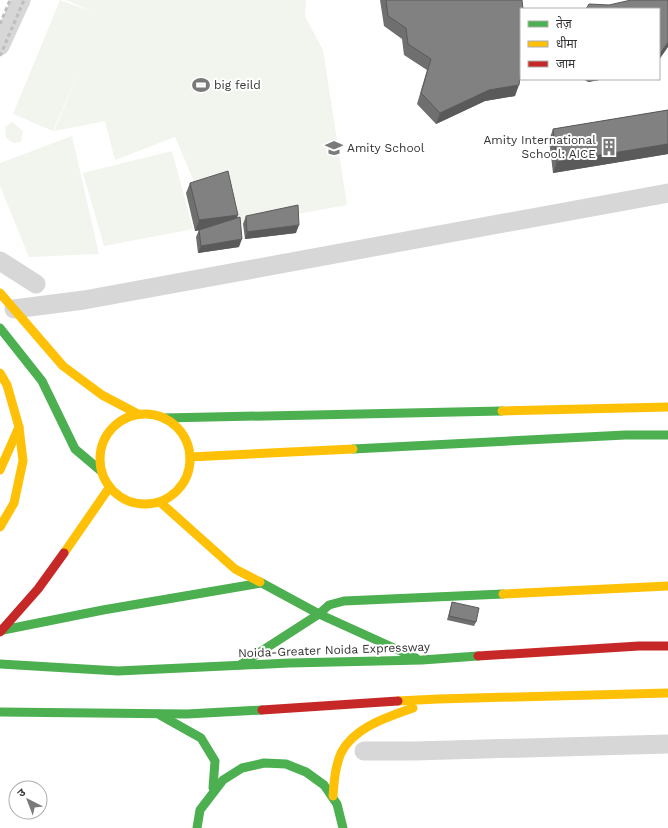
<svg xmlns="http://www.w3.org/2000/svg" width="668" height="828" font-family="'Work Sans','Noto Sans Devanagari',sans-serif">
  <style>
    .green { fill: #f1f5ed }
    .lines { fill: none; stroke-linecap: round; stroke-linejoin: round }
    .street { stroke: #d7d7d7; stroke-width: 19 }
    .fast { stroke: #4caf50; stroke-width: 9 }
    .slow { stroke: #ffc107; stroke-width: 9 }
    .jam { stroke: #c62828; stroke-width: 9 }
    .rail { stroke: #bebebe; stroke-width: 3; stroke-dasharray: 4 3; stroke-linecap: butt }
    .wall { fill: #6f6f6f }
    .shaded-wall { fill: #5a5a5a }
    .building { fill: #818181; stroke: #5a5a5a }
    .labels { text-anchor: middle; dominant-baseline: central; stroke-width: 4; stroke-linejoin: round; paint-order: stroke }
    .poi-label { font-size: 12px; fill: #333; stroke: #fff; text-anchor: start }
    .street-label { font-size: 12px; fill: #333; stroke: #fff }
  </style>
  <rect width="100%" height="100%" fill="#fff"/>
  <!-- green -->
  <g class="green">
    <polygon points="60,0 93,12 66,0 306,0 305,16 323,50 347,205 214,229 175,137 115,160 105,121 54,131 85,57 53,131 13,114"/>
    <polygon points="12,122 23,131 21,142 13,143 6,138 5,127"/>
    <polygon points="72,136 99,254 29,257 0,186 0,163"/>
    <polygon points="172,151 193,229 104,246 83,173"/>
  </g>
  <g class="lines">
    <!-- street -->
    <g class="street">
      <polyline points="0,46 21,0"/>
      <polyline points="0,261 36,284"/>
      <polyline points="14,309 84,300 668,193"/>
      <polyline points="364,751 414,751 668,744"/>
    </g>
    <!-- fast -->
    <g class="fast">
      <polyline points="0,328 42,381 75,449 101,471"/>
      <polyline points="164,418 502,411"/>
      <polyline points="353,449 625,435 668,435"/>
      <polyline points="260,582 319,614 416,658"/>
      <polyline points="3,630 103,610 261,583"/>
      <polyline points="0,664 118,671 289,663 422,660 478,656"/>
      <polyline points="240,665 319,614 329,605 344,601 503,594"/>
      <polyline points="0,712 187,714 262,710"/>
      <polyline points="160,715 201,738 215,761 213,788"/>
      <polyline points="197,828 200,810 223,780 242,768 264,763 286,764 306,772 324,785 337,804 343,828"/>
    </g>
    <!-- slow -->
    <g class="slow">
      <polyline points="0,293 63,366 102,395 138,414"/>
      <polyline points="0,373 7,385 19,427 23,461 14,503 0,527"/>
      <polyline points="502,411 668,407"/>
      <circle cx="145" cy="459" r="45"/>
      <polyline points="190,457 353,449"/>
      <polyline points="0,470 19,427"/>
      <polyline points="160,502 235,569 260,582"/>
      <polyline points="64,553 109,488"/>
      <polyline points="503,594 668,586"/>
      <polyline points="398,701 438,699 668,693"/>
      <path d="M333 796C334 782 335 767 341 753 354 727 388 717 413 708"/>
    </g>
    <!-- jam -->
    <g class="jam">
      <polyline points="0,632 38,589 64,553"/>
      <polyline points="478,656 639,646 668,646"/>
      <polyline points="262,710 398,701"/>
    </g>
    <!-- rail -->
    <g class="rail">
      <polyline points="0,24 10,0"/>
      <polyline points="0,56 24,0"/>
    </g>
  </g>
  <!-- wall -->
  <g class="wall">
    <polygon points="380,0 522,0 515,96 485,101 436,124 417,104 427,70 404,55 402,39 384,26"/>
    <polygon points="583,79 605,79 588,82"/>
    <polygon points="668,110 668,154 553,173 549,140 553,129"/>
    <polygon points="190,183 237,218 239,247 198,253 196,237 199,230 195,231 186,193"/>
    <polygon points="246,216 296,233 245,239 243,224"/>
    <polygon points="452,602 476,622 474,626 447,620"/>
  </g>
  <!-- shaded-wall -->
  <g class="shaded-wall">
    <polygon points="668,42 668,47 659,60 659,55"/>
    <polygon points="589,79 605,79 588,82"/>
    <polygon points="519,85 515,96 485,101 436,124 440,113 489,90"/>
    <polygon points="668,144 668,154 553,173 557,162"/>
    <polygon points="238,215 235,225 195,231 199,220"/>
    <polygon points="299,225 296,233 245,239 247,232"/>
    <polygon points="242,239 239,247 198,253 201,246"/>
  </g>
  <!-- building -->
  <g class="building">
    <polygon points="386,0 522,0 523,9 521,9 521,68 519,85 489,90 440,113 421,93 431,59 408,44 406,28 388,16"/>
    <polygon points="631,0 668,0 668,42 659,55 659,9 586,9 589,4 609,5"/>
    <polygon points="668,110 668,144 557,162 553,129"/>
    <polygon points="228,171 238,215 199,220 190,183"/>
    <polygon points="298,205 299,225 247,232 246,216"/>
    <polygon points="240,217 242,239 201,246 199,230"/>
    <polygon points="452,602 479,608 476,622 449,616"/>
  </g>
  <!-- icons -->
  <defs>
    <g id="stadium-bare" transform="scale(1.38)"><path d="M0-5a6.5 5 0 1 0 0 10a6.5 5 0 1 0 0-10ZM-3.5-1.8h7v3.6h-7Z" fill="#7a7a7a" stroke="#fff" stroke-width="2.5" paint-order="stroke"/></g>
    <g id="building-bare" transform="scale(1.38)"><path d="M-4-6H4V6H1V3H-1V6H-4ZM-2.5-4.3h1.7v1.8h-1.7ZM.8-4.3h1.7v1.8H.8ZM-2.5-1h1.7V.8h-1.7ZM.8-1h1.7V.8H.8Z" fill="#7a7a7a" stroke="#fff" stroke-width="2.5" paint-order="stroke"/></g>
    <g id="school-bare" transform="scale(1.38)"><path d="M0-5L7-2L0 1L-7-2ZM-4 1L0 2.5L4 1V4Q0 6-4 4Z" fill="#7a7a7a" stroke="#fff" stroke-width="2.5" paint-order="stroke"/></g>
  </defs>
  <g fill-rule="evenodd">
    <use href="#stadium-bare" x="201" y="85"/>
    <use href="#building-bare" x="609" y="147"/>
    <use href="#school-bare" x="334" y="148"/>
  </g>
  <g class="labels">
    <!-- poi labels -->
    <g class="poi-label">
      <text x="214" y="85">big feild</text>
      <text x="596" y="140" text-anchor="end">Amity International<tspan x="596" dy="14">School: AICE</tspan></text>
      <text x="347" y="148">Amity School</text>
    </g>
    <!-- street labels -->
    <g class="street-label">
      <text transform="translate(334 650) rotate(-2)">Noida-Greater Noida Expressway</text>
    </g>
  </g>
  <!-- legend -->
  <rect x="520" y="8" width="140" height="72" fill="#ffffff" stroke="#adadad"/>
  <rect x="528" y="21" width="20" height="6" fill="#4caf50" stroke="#adadad"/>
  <text x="556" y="28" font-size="12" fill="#333333">तेज़</text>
  <rect x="528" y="41" width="20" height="6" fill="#ffc107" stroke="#adadad"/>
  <text x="556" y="48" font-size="12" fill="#333333">धीमा</text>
  <rect x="528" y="61" width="20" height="6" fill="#c62828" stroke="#adadad"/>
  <text x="556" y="68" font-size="12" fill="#333333">जाम</text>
  <!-- north arrow -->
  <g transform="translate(28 800) rotate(318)"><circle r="19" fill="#ffffff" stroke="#adadad"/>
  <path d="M0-3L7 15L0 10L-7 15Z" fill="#7a7a7a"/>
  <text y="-6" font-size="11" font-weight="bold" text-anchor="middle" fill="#333333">उ</text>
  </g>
</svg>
